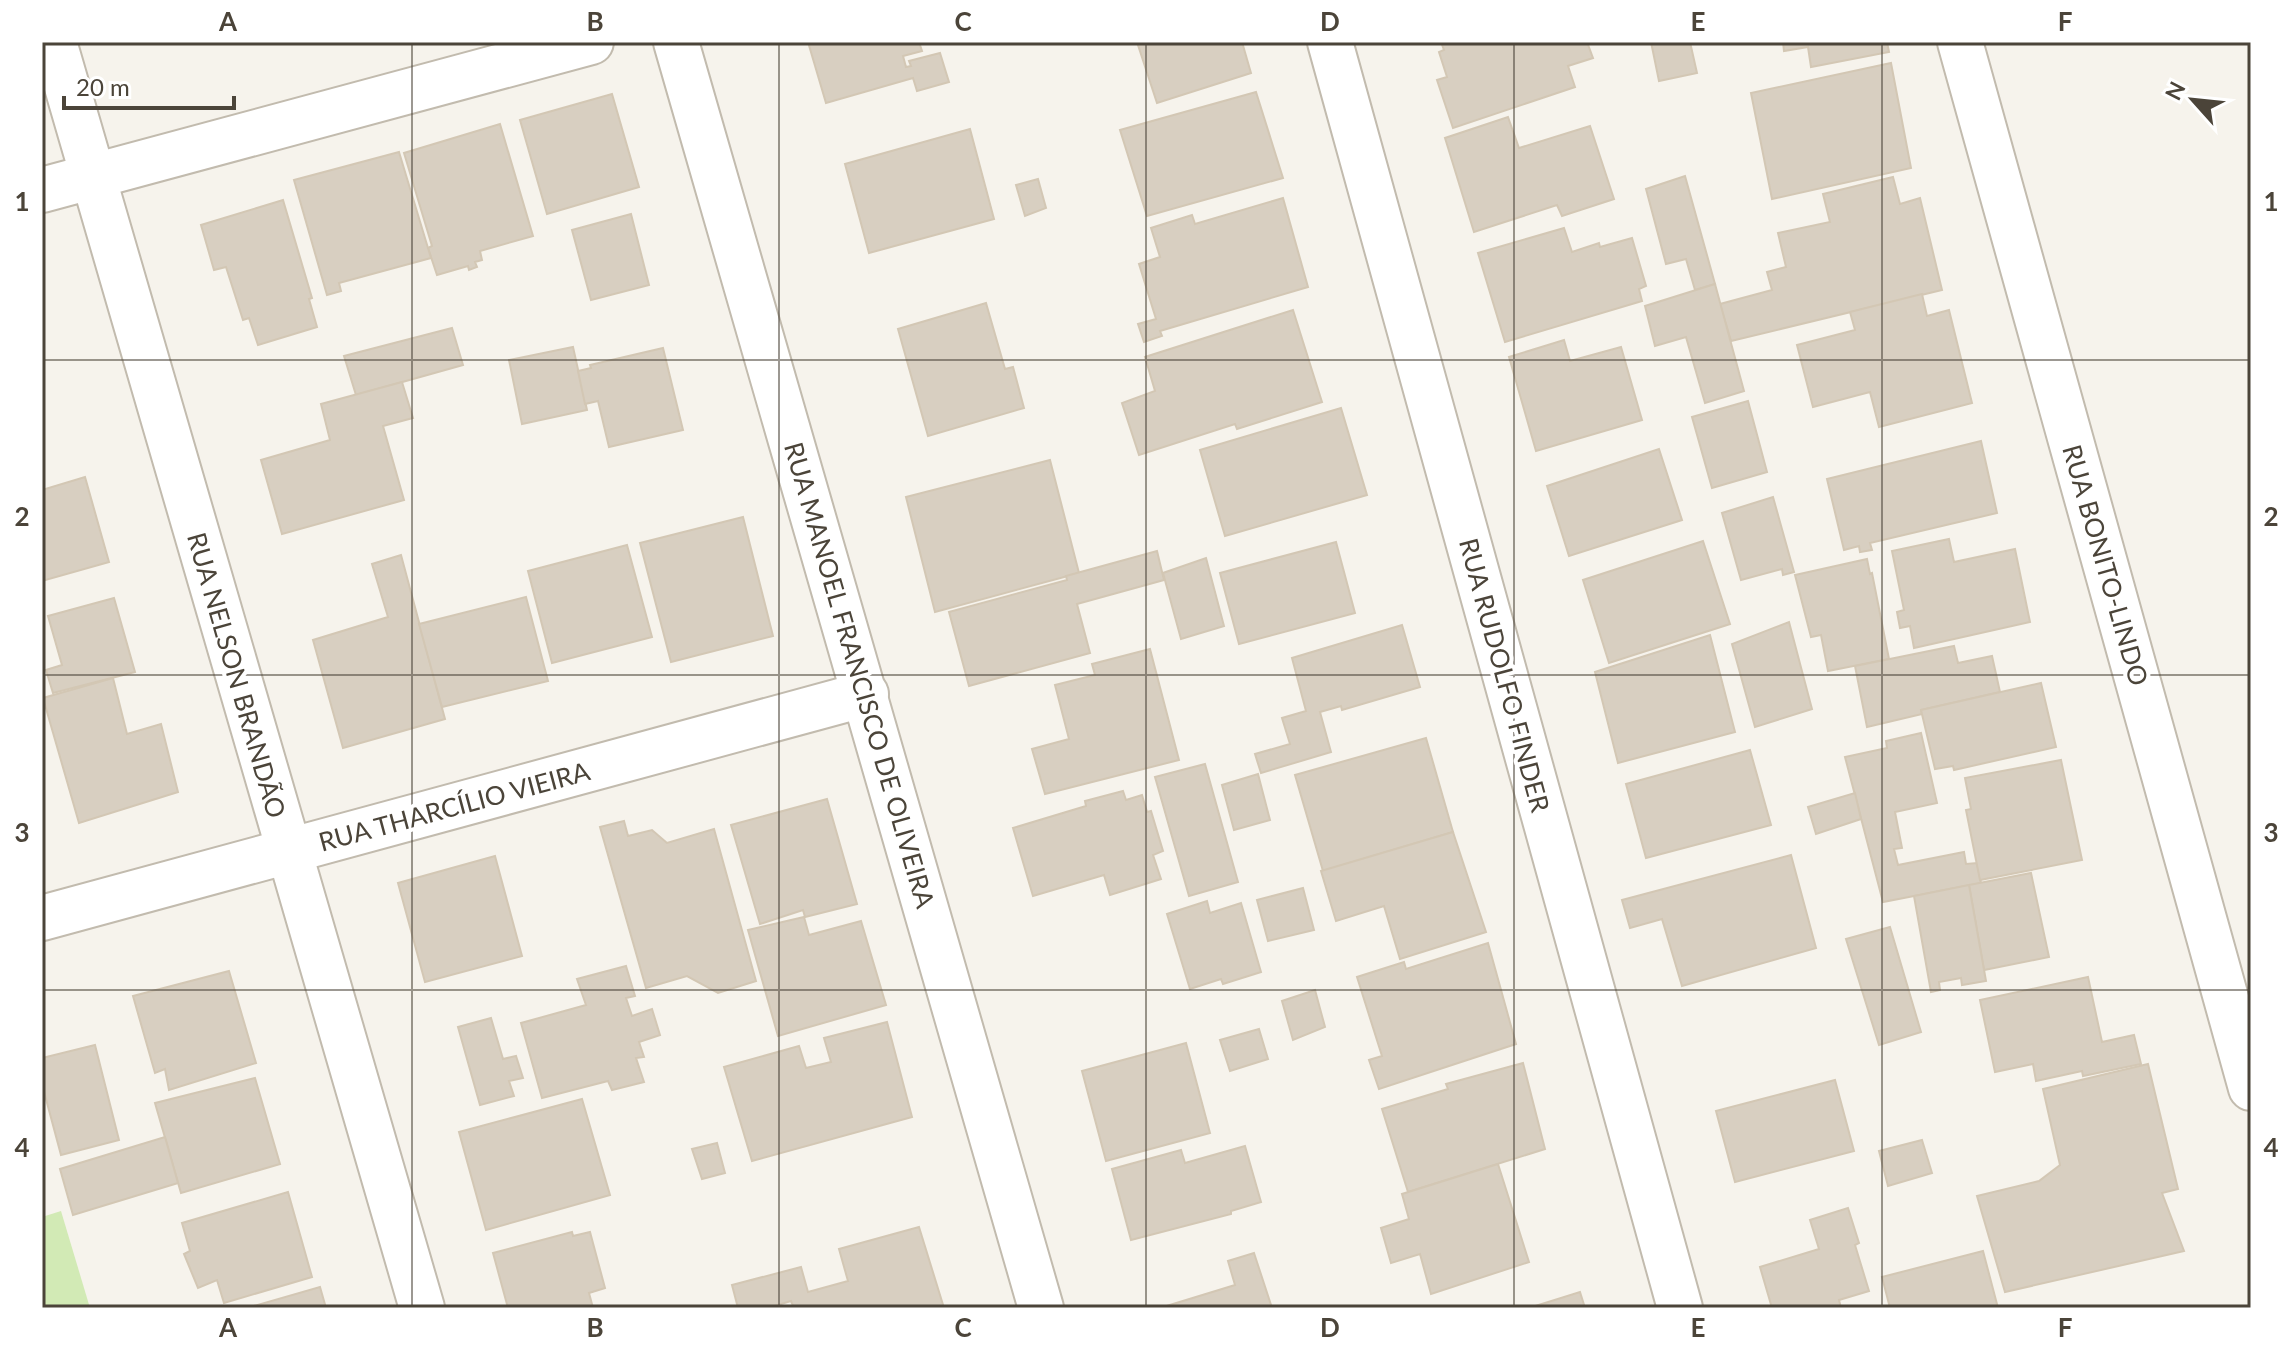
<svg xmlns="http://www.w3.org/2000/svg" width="2293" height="1350" font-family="Lato,sans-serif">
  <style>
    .green { fill: #d2eab5 }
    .building { fill: #d8cfc1; stroke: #d3c7b4; stroke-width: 2 }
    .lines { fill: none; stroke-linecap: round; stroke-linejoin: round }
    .minor-casing { stroke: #c2bbae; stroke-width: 48 }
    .minor { stroke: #fff; stroke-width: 44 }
    .grid { fill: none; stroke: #4b4439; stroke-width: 2; stroke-opacity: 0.55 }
    .labels { text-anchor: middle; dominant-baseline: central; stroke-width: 8; stroke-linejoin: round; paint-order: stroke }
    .street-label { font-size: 26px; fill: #4b4439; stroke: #fff }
    .neatline { fill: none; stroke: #4b4439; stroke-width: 3 }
    .grid-label { font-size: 26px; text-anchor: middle; font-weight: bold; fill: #4b4439 }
  </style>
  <rect width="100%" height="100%" fill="#f6f3ec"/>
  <!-- green -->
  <polygon class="green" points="61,1211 90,1308 42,1308 42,1217"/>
  <!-- building -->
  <g class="building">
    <polygon points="808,42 919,42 922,51 903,56 906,67 911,66 909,61 940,53 949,82 917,91 913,78 826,103"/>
    <polygon points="1137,42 1242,42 1251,73 1157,103"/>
    <polygon points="1441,42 1587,42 1593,58 1568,66 1575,87 1453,128 1437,80 1447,77 1439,52 1444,50"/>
    <polygon points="1651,42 1690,42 1697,73 1659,81"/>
    <polygon points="1783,42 1887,42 1889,52 1811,67 1808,47 1784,51"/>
    <polygon points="1891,63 1911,168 1772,199 1751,93"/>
    <polygon points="1256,92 1283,178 1147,216 1120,130"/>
    <polygon points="612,94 639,187 547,214 520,120"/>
    <polygon points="1508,117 1519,148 1590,126 1614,199 1562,216 1557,205 1474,232 1445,138"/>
    <polygon points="500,124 533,236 480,251 482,260 475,262 477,267 469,270 468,266 437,275 428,248 432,246 404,153"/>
    <polygon points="970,129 994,219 869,253 845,164"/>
    <polygon points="399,152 431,258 339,283 341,291 327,295 294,180"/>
    <polygon points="1685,176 1715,284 1695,290 1686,259 1666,264 1646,189"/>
    <polygon points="1893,177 1900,204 1920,198 1942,290 1731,341 1720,304 1772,290 1767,272 1786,267 1778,233 1830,222 1823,194"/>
    <polygon points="1038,179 1046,208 1025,216 1016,185"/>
    <polygon points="1283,198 1308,287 1160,331 1162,336 1144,342 1138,324 1156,319 1139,264 1160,257 1151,228 1192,215 1195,224"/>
    <polygon points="283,200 312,298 309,299 317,327 258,345 249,318 243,320 226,267 214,270 201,225"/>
    <polygon points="631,214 649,285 591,300 572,230"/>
    <polygon points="1564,228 1572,252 1599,243 1600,247 1632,238 1646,286 1639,289 1642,301 1505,342 1478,253"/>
    <polygon points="1715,284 1744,391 1705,403 1686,337 1655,346 1645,306"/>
    <polygon points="1922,294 1927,316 1949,310 1972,403 1879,427 1870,392 1813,407 1797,345 1855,330 1850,312"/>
    <polygon points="986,303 1005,369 1013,367 1024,408 928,436 898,329"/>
    <polygon points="1293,310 1322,402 1237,429 1235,424 1139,455 1122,403 1155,391 1145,357"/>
    <polygon points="452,328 463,365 356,395 344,356"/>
    <polygon points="1564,340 1570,361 1621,347 1642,420 1536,451 1509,357"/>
    <polygon points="573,347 587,410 522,424 509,360"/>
    <polygon points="663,348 683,430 609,447 598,401 585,404 578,371 591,368 590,365"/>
    <polygon points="402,382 413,418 383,426 404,500 282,534 261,460 330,440 321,404"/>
    <polygon points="1748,401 1767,472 1712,488 1692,417"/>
    <polygon points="1341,408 1367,495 1225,536 1200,450"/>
    <polygon points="1981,441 1997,513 1870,543 1872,550 1860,552 1859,546 1844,550 1827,479"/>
    <polygon points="1659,449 1682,520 1569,556 1547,486"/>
    <polygon points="1050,460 1079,573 935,612 906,497"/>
    <polygon points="85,477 109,562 42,581 42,490"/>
    <polygon points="1773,497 1794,572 1783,575 1782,569 1741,580 1722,513"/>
    <polygon points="743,517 773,636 671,662 640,543"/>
    <polygon points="1949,539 1954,562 2015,549 2030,622 1914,648 1910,626 1900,628 1897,612 1904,610 1892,551"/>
    <polygon points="1703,541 1730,624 1609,663 1583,580"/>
    <polygon points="1336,542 1355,613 1239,644 1220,573"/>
    <polygon points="627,545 652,637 552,663 528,571"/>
    <polygon points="1157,551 1164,580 1077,604 1090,653 969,686 949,612 1067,580 1066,576"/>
    <polygon points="401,555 445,719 343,748 313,640 388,617 372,564"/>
    <polygon points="1206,558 1224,626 1181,639 1163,573"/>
    <polygon points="1867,559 1870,574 1872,573 1889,659 1828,671 1821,635 1811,637 1795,575"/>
    <polygon points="526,597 548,681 442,707 419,624"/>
    <polygon points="114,598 135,672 53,693 46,670 62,665 48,616"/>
    <polygon points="1789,622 1812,709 1755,727 1732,644"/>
    <polygon points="1402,625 1420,687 1342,710 1341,706 1320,712 1331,752 1261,773 1255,754 1290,744 1282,718 1306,711 1292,658"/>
    <polygon points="1710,635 1735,732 1618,763 1595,672"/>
    <polygon points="1954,646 1958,663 1992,656 2000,692 1921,710 1922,714 1867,727 1855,666"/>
    <polygon points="1150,649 1179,760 1045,794 1032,749 1069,739 1055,685 1095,675 1092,664"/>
    <polygon points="113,678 127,734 161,724 178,792 79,823 43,698"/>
    <polygon points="2041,683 2056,747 1954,770 1953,766 1935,769 1921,710"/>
    <polygon points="1921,733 1937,803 1895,812 1902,848 1894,849 1898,865 1964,852 1966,864 1977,863 1981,883 1883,902 1845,757 1887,748 1886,741"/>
    <polygon points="1426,738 1453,832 1323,871 1295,775"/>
    <polygon points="1750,750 1771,825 1646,858 1626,784"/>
    <polygon points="2061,760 2082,860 1980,880 1966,810 1971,809 1965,778"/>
    <polygon points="1205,764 1238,882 1189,896 1155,777"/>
    <polygon points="1258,774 1270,820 1234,830 1222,785"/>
    <polygon points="1123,791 1126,800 1142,795 1147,812 1151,811 1163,851 1153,855 1161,879 1110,895 1104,875 1033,896 1013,828 1086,806 1085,801"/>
    <polygon points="1855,793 1861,819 1816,834 1808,807"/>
    <polygon points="827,799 857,904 805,917 803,910 760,924 731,825"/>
    <polygon points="624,821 628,836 652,830 667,843 714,829 756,981 718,993 687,976 646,988 600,827"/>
    <polygon points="1453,832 1486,932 1400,959 1384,906 1336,921 1321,871"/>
    <polygon points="1791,855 1816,948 1682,986 1662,919 1630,928 1622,900"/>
    <polygon points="495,856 522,956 425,982 398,883"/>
    <polygon points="2031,873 2049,957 1984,970 1969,885"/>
    <polygon points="1969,885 1986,981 1962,985 1961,978 1939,982 1940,990 1931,992 1914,896"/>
    <polygon points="1303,888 1314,930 1268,941 1257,900"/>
    <polygon points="1207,901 1210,913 1241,903 1261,972 1223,984 1221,979 1190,989 1167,914"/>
    <polygon points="804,917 809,935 861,921 886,1005 778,1036 748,930"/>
    <polygon points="1890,927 1921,1032 1879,1045 1846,939"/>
    <polygon points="1488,943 1516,1044 1379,1089 1369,1060 1382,1056 1357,977 1404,962 1406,969"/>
    <polygon points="626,966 635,996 626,998 632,1016 652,1009 660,1035 639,1042 644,1057 636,1058 644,1082 612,1090 608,1081 542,1098 521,1023 586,1005 577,979"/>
    <polygon points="229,971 256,1063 169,1090 165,1069 155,1073 133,996"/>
    <polygon points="2088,977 2102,1042 2134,1035 2141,1064 2083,1076 2082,1071 2036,1081 2033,1064 1995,1072 1980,1000"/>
    <polygon points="1315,990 1325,1027 1293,1040 1282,1001"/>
    <polygon points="491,1018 503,1059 516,1056 523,1078 509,1081 514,1096 480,1105 458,1027"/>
    <polygon points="887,1022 912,1117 752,1161 724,1067 799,1046 806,1068 831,1062 824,1038"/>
    <polygon points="1259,1029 1268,1059 1230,1071 1220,1040"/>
    <polygon points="1186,1043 1210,1133 1106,1161 1082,1071"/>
    <polygon points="95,1045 119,1140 61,1155 42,1084 42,1058"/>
    <polygon points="1523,1063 1545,1149 1408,1192 1382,1109 1448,1089 1446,1084"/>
    <polygon points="2148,1064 2178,1189 2162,1193 2184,1251 2005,1292 1977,1196 2039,1181 2060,1165 2043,1089"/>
    <polygon points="255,1078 280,1164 181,1193 155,1103"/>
    <polygon points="1835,1080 1854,1151 1735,1182 1716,1111"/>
    <polygon points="582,1099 610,1195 486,1230 459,1132"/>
    <polygon points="165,1137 178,1183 73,1215 60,1169"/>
    <polygon points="1922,1140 1932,1173 1888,1186 1879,1151"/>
    <polygon points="717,1143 725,1173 702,1179 692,1149"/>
    <polygon points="1245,1146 1261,1202 1231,1211 1231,1214 1131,1240 1112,1169 1181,1150 1185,1163"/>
    <polygon points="1498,1164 1529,1262 1431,1294 1420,1254 1391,1263 1381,1228 1409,1219 1402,1194"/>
    <polygon points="288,1192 312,1277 224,1303 217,1280 198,1288 184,1254 190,1251 182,1223"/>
    <polygon points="1848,1208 1859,1243 1855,1245 1869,1291 1839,1300 1841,1308 1772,1308 1760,1267 1819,1249 1810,1220"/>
    <polygon points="919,1227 944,1308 794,1308 791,1301 768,1308 738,1308 732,1285 801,1267 808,1292 848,1281 839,1249"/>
    <polygon points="572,1232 573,1236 590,1232 605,1288 589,1293 593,1308 508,1308 493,1253"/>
    <polygon points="1983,1251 1998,1308 1890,1308 1882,1277"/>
    <polygon points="1254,1253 1272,1308 1160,1308 1235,1285 1228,1261"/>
    <polygon points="320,1287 326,1308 247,1308"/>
    <polygon points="1580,1292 1585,1308 1529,1308"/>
  </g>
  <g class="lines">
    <!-- minor casing -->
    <g class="minor-casing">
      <g id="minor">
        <polyline points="54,42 422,1308"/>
        <polyline points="676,42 1041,1308"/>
        <polyline points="1330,42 1680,1308"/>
        <polyline points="1960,42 2251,1088"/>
        <polyline points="42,190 591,42"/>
        <polyline points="42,918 866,694"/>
      </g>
    </g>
    <!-- minor -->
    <use href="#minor" class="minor"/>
  </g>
  <!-- grid -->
  <path class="grid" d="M412 42V1308M779 42V1308M1146 42V1308M1514 42V1308M1882 42V1308M42 360H2251M42 675H2251M42 990H2251"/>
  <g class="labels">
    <!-- street labels -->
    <g class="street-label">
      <text transform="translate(2106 565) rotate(74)">RUA BONITO-LINDO</text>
      <text transform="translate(237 675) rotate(74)">RUA NELSON BRANDÃO</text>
      <text transform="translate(860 675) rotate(74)">RUA MANOEL FRANCISCO DE OLIVEIRA</text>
      <text transform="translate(1505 675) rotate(75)">RUA RUDOLFO FINDER</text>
      <text transform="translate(454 806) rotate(-15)">RUA THARCÍLIO VIEIRA</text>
    </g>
  </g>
  <!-- border -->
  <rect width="2293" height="1350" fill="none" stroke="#ffffff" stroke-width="88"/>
  <!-- north arrow -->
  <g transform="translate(2193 100) rotate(297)" stroke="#ffffff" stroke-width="6" paint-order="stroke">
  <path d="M0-6L14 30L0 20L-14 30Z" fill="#4b4439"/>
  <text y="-12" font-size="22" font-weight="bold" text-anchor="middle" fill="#4b4439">N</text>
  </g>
  <!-- scale -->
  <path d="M64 96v12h170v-12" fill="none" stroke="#4b4439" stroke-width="4"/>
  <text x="76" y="96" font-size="24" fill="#4b4439" stroke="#ffffff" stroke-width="6" paint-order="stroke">20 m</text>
  <rect x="44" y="44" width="2205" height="1262" class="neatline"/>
  <g class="grid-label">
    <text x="228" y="31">A</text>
    <text x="595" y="31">B</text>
    <text x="963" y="31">C</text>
    <text x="1330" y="31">D</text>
    <text x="1698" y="31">E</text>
    <text x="2065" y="31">F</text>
    <text x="22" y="211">1</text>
    <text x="2271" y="211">1</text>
    <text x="22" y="526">2</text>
    <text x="2271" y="526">2</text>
    <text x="22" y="842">3</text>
    <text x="2271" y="842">3</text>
    <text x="22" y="1157">4</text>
    <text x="2271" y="1157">4</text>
    <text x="228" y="1337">A</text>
    <text x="595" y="1337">B</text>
    <text x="963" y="1337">C</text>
    <text x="1330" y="1337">D</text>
    <text x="1698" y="1337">E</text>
    <text x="2065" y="1337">F</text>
  </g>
</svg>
